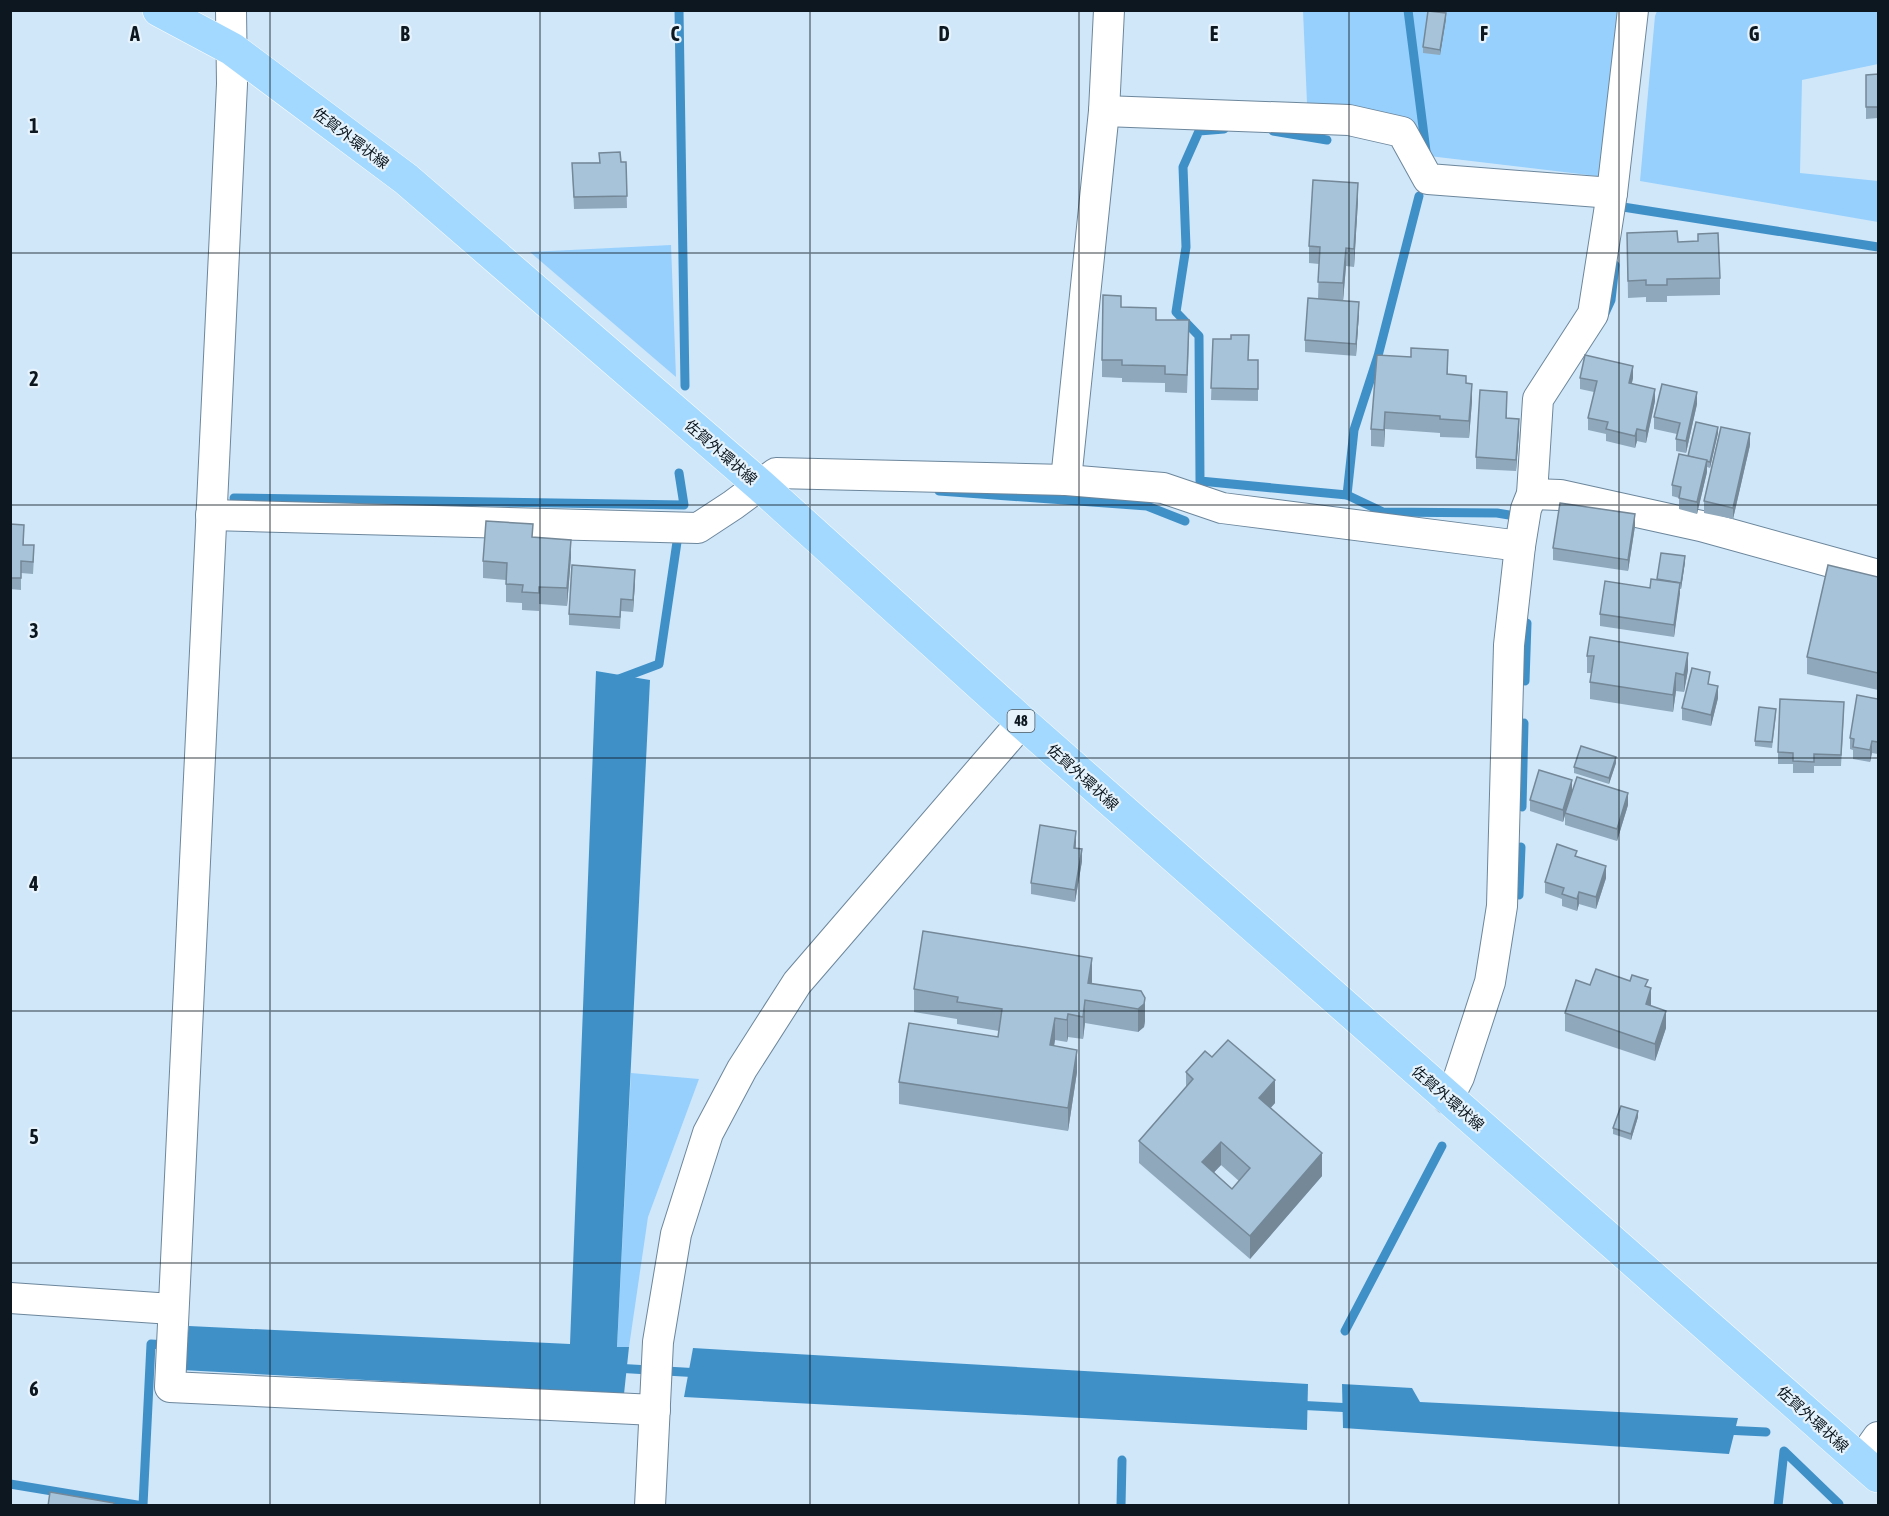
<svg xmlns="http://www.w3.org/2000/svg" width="1889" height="1516" font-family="'Asap Condensed','Noto Sans JP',sans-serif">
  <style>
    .green { fill: #97d0fd }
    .water { fill: #4090c8 }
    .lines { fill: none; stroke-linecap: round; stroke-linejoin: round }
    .stream { stroke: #4090c8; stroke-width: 9 }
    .minor-casing { stroke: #6c869b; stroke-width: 32 }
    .major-casing { stroke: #fff; stroke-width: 34 }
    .minor { stroke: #fff; stroke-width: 30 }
    .major { stroke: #a4d9ff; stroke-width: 33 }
    .wall { fill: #8fa8bb; fill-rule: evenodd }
    .shaded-wall { fill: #748898 }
    .building { fill: #a6c3d9; stroke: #748898; stroke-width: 1.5; fill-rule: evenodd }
    .grid { fill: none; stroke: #0c171f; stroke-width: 1.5; stroke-opacity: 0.55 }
    .labels { text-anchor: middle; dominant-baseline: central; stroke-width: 4.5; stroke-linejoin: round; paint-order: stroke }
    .shield { fill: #e7f3fc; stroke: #4e5961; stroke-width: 1.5 }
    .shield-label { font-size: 14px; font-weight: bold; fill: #0c171f }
    .street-label { font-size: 15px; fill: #0c171f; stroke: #e7f3fc }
    .grid-label { font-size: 20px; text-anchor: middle; font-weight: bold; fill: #0c171f; stroke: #e7f3fc; stroke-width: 4.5; stroke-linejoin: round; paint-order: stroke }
  </style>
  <rect width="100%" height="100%" fill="#d0e7fa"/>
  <!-- green -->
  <g class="green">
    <polygon points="1303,11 1625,11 1605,177 1429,156 1397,116 1307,103"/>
    <polygon points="1657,11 1878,11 1878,64 1802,80 1800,173 1878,181 1878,222 1640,181 1655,16"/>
    <polygon points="671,245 676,377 530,252"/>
    <polygon points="631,1073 699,1079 648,1217 629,1347 617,1348"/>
  </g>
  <!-- water -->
  <g class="water">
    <polygon points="596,671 650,680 617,1347 629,1347 624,1394 182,1370 189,1326 570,1344"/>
    <polygon points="693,1348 1308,1384 1307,1430 684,1397"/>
    <polygon points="1342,1384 1412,1388 1420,1402 1738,1418 1729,1454 1343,1428"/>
  </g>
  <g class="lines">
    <!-- stream -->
    <g class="stream">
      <polyline points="679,10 685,386"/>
      <polyline points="1408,10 1426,151"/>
      <polyline points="1224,129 1199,131 1183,167 1186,247 1176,312 1199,336 1200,481 1347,495 1383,512 1497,513 1521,517"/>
      <polyline points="1273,131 1327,140"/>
      <polyline points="1623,207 1878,247"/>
      <polyline points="1605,313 1611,300 1615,265"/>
      <polyline points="939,491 1147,506 1185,521"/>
      <polyline points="1347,495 1354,430 1378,356 1419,196"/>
      <polyline points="234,498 684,505 679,473"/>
      <polyline points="619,681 619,679 659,664 677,542"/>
      <polyline points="1525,681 1527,623"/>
      <polyline points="1522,807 1524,723"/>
      <polyline points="1519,895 1521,847"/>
      <polyline points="1345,1331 1442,1146"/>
      <polyline points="615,1368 700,1373"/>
      <polyline points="1295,1405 1353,1408"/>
      <polyline points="1724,1430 1766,1432"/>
      <polyline points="10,1484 143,1506"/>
      <polyline points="143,1505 151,1344 167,1345"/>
      <polyline points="1121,1506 1122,1460"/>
      <polyline points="1778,1506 1784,1451 1839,1504"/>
    </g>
    <!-- minor casing -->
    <g class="minor-casing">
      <g id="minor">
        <polyline points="231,10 232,84 170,1387 655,1410"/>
        <polyline points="1104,111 1349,120 1402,132 1428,179 1612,193"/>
        <polyline points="1066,480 1104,111 1109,10"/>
        <polyline points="1532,494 1560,495 1701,526 1878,575"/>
        <polyline points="211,515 698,528 733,505 776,473 1066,480 1163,488 1222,508 1520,546"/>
        <polyline points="1448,1099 1459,1077 1490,982 1502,906 1509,645 1520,546 1526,509 1532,494 1538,399 1593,314 1612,193 1633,10"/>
        <polyline points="10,1298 172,1309"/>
        <polyline points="1861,1461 1878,1437"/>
        <polyline points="650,1506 658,1342 676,1234 708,1133 742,1069 797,983 1022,722"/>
      </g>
    </g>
    <!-- major casing -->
    <g class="major-casing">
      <polyline id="major" points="159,10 232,49 406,179 761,486 1022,722 1878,1476"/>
    </g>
    <!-- minor -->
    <use href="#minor" class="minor"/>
    <!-- major -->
    <use href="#major" class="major"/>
  </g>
  <!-- wall -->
  <g class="wall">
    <polygon points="1446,19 1440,55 1423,53 1423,47"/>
    <polygon points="1878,74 1878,118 1866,119 1866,75"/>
    <polygon points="626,162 627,208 574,209 572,163"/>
    <polygon points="1358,200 1354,267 1346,266 1343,301 1359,313 1356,356 1305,352 1305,340 1318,299 1319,264 1309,263 1309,246"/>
    <polygon points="1627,233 1678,242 1720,278 1720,295 1667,296 1667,302 1646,302 1646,297 1628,298"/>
    <polygon points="1121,307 1156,320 1189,338 1187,393 1165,392 1165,383 1122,382 1122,378 1102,377 1102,360"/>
    <polygon points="1213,339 1249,360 1258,360 1258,401 1211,400"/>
    <polygon points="1411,357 1448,367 1448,374 1466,383 1472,401 1469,438 1440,437 1440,433 1385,429 1384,447 1371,446 1371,429"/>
    <polygon points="1580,378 1633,378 1632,383 1655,401 1646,443 1637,441 1635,448 1606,441 1606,434 1588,430 1588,418 1594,392 1580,389"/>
    <polygon points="1507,404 1507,418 1519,431 1516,471 1476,469 1476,457"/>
    <polygon points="1697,404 1686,453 1676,451 1676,439 1677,434 1654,429 1654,417"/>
    <polygon points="1718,433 1710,468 1707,467 1707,472 1697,514 1679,509 1679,498 1672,496 1672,485"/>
    <polygon points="1750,445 1733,519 1704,513 1704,501"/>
    <polygon points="10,524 24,537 24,545 34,557 33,574 21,573 21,590 10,589"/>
    <polygon points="1635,526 1628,571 1553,560 1553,548"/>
    <polygon points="533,537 571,557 567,606 539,604 539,611 522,610 522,603 506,602 506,580 483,578 483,561"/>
    <polygon points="1685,562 1681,589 1680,589 1674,637 1600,626 1600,614 1650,588 1657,579"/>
    <polygon points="1878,577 1878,690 1807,674 1807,657"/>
    <polygon points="635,581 633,612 621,611 620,629 569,625 569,614"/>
    <polygon points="1587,656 1688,670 1684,692 1676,691 1673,712 1590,699 1590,682 1592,673 1587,673"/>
    <polygon points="1710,684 1718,698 1711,726 1682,720 1682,708"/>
    <polygon points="1878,699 1878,754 1872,753 1870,762 1853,759 1853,750 1850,749 1850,738"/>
    <polygon points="1844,713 1841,766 1814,766 1814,773 1793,773 1793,764 1778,764 1778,752"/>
    <polygon points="1776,715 1772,748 1755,746 1755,741"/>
    <polygon points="1616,763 1609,784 1574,773 1574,767"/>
    <polygon points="1572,791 1628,805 1617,841 1565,825 1565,814 1563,822 1530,811 1530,800"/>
    <polygon points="1076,843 1076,848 1082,861 1075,902 1031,894 1031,883"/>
    <polygon points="1577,857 1606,878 1596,909 1579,904 1577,911 1562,906 1562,899 1545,893 1545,882"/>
    <polygon points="1092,981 1092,984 1141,991 1145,1021 1144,1027 1138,1032 1085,1023 1083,1039 1068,1037 1067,1042 1055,1040 1054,1046 1077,1072 1068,1131 899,1104 899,1082 998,1037 999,1031 957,1024 957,1019 914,1012 914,989"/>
    <polygon points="1590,985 1648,987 1651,1006 1666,1028 1655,1061 1565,1031 1565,1013"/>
    <path d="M1212 1057 1275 1103 1270 1108 1322 1176 1250 1259 1139 1163V1141L1186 1087V1072ZM1221 1165 1239 1181 1232 1189 1214 1172Z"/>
    <polygon points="1638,1117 1631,1140 1613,1134 1613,1128"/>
  </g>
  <!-- shaded-wall -->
  <g class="shaded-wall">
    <polygon points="1446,13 1446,19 1440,55 1440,50"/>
    <polygon points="1358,183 1358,200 1354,267 1354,249"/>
    <polygon points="1346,248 1346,266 1343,301 1343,283"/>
    <polygon points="1359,302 1359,313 1356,356 1356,344"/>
    <polygon points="1633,366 1633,378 1629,394 1629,383"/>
    <polygon points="1472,384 1472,401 1469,438 1469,421"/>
    <polygon points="1655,389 1655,401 1646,443 1646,431"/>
    <polygon points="1697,392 1697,404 1686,453 1686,441"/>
    <polygon points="1385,412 1385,429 1384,447 1384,430"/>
    <polygon points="1519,419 1519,431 1516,471 1516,460"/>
    <polygon points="1718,427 1718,433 1710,468 1710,462"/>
    <polygon points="1637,429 1637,441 1635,448 1635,436"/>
    <polygon points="1750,433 1750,445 1733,519 1733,508"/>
    <polygon points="1707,460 1707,472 1697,514 1697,502"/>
    <polygon points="1635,514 1635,526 1628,571 1628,560"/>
    <polygon points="571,540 571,557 567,606 567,588"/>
    <polygon points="1685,556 1685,562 1681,589 1681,583"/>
    <polygon points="635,570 635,581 633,612 633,600"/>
    <polygon points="1680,583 1680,594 1674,637 1674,625"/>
    <polygon points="1688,653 1688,670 1684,692 1684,675"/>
    <polygon points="1676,673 1676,691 1673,712 1673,695"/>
    <polygon points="1718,686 1718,698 1711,726 1711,715"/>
    <polygon points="1872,741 1872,753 1870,762 1870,750"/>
    <polygon points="1616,757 1616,763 1609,784 1609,778"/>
    <polygon points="1572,780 1572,792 1563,822 1563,810"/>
    <polygon points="1628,793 1628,805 1617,841 1617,829"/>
    <polygon points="1076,831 1076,843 1074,859 1074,848"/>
    <polygon points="1082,849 1082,861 1075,902 1075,890"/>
    <polygon points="1606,866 1606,878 1596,909 1596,897"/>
    <polygon points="1579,892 1579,904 1577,911 1577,899"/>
    <polygon points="1092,958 1092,981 1089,1001 1088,983"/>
    <polygon points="1651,988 1651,1006 1646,1004"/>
    <polygon points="1145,998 1145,1021 1144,1027 1138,1032 1138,1009"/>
    <polygon points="1085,1000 1085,1023 1083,1039 1083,1017"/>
    <polygon points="1666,1011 1666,1028 1655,1061 1655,1044"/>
    <polygon points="1068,1014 1068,1037 1067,1042 1067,1020"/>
    <polygon points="1055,1018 1055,1040 1050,1068 1050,1045"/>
    <polygon points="1077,1050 1077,1072 1068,1131 1068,1108"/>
    <polygon points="1275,1080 1275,1103 1259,1121 1259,1098"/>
    <polygon points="1638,1111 1638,1117 1631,1140 1631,1134"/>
    <polygon points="1221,1142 1221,1165 1202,1185 1202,1162"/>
    <polygon points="1322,1153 1322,1176 1250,1259 1250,1236"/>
  </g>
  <!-- building -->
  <g class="building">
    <polygon points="1428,11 1446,13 1440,50 1423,47"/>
    <polygon points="1878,74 1878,107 1866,107 1866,75"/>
    <polygon points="620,152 621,162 626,162 627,196 574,197 572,163 600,163 599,153"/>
    <polygon points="1313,180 1358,183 1354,249 1346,248 1343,283 1318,282 1320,247 1309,246"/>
    <polygon points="1677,231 1678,242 1698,241 1698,234 1718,233 1720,278 1667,279 1667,285 1646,285 1646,280 1628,281 1627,233"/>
    <polygon points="1103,295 1121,296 1121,307 1156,308 1156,320 1189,320 1187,375 1165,374 1165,366 1122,365 1122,360 1102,360"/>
    <polygon points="1308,298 1359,302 1356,344 1305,340"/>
    <polygon points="1231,335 1249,335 1248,360 1258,360 1258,389 1211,388 1213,339 1231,339"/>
    <polygon points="1411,348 1448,350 1447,374 1466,376 1466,383 1472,384 1469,421 1440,419 1440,416 1385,412 1384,430 1371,429 1377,355 1411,357"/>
    <polygon points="1585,355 1633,366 1629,383 1655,389 1646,431 1637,429 1635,436 1606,429 1608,422 1588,418 1597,381 1580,378"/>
    <polygon points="1662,384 1697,392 1686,441 1676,439 1680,423 1654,417"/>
    <polygon points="1480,390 1507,392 1506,418 1519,419 1516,460 1476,457"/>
    <polygon points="1696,422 1718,427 1710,462 1688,456"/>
    <polygon points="1721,427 1750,433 1733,508 1704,501"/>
    <polygon points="1679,454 1707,460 1697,502 1679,498 1681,487 1672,485"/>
    <polygon points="1560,503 1635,514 1628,560 1553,548"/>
    <polygon points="486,521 533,524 532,537 571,540 567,588 539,587 539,593 522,592 523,585 506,584 507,563 483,561"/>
    <polygon points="10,524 24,525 23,545 34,545 33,562 21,561 21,578 10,578"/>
    <polygon points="1661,553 1685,556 1681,583 1657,579"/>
    <polygon points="572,565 635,570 633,600 621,599 620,617 569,614"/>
    <polygon points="1828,565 1878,577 1878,673 1807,657"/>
    <polygon points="1651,579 1680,583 1674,625 1600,614 1605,581 1650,588"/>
    <polygon points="1590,637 1688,653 1684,675 1676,673 1673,695 1590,682 1594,656 1587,656"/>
    <polygon points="1692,668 1710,672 1708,684 1718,686 1711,715 1682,708"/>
    <polygon points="1857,695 1878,699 1878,742 1872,741 1870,750 1853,747 1854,739 1850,738"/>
    <polygon points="1780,699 1844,702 1841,755 1814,754 1814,762 1793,761 1793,753 1778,752"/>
    <polygon points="1759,707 1776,709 1772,742 1755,741"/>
    <polygon points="1581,746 1616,757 1609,778 1574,767"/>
    <polygon points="1539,770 1572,780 1563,810 1530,800"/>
    <polygon points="1577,777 1628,793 1617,829 1565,813"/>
    <polygon points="1040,825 1076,831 1074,848 1082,849 1075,890 1031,883"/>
    <polygon points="1557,844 1577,851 1575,856 1606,866 1596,897 1579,892 1577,899 1562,894 1564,888 1545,882"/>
    <polygon points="923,931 1092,958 1088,983 1141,991 1145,998 1144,1004 1138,1009 1085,1000 1083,1017 1068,1014 1067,1020 1055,1018 1050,1045 1077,1050 1068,1108 899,1082 909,1023 998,1037 1002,1009 957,1002 958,997 914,989"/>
    <polygon points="1596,969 1630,981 1632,975 1648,980 1645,986 1651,988 1646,1004 1666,1011 1655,1044 1565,1013 1576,980 1590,985"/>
    <path d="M1228 1040 1275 1080 1259 1098 1322 1153 1250 1236 1139 1141 1193 1079 1186 1072 1205 1051 1212 1057ZM1221 1142 1250 1168 1232 1189 1202 1162Z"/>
    <polygon points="1621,1106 1638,1111 1631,1134 1613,1128"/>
    <polygon points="50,1492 114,1503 113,1506 48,1506"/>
  </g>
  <!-- grid -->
  <path class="grid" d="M270 10V1506M540 10V1506M810 10V1506M1079 10V1506M1349 10V1506M1619 10V1506M10 253H1878M10 505H1878M10 758H1878M10 1011H1878M10 1263H1878"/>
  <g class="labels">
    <!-- shield labels -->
    <rect class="shield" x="1007.5" y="710" width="27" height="22" rx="4.5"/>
    <g class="shield-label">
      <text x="1021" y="721">48</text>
    </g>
    <!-- street labels -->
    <g class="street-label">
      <text transform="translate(351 138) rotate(37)">佐賀外環状線</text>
      <text transform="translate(721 452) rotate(41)">佐賀外環状線</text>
      <text transform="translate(1083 777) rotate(42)">佐賀外環状線</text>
      <text transform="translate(1448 1098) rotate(41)">佐賀外環状線</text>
      <text transform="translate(1813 1419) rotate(42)">佐賀外環状線</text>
    </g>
  </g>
  <g class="grid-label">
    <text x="135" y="41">A</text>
    <text x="405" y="41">B</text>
    <text x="675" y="41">C</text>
    <text x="944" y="41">D</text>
    <text x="1214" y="41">E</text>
    <text x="1484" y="41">F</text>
    <text x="1754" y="41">G</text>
    <text x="34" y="133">1</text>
    <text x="34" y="386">2</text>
    <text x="34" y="638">3</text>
    <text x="34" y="891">4</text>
    <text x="34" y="1144">5</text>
    <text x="34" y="1396">6</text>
  </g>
  <!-- border -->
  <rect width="1889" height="1516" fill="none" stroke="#0c171f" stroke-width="24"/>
</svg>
